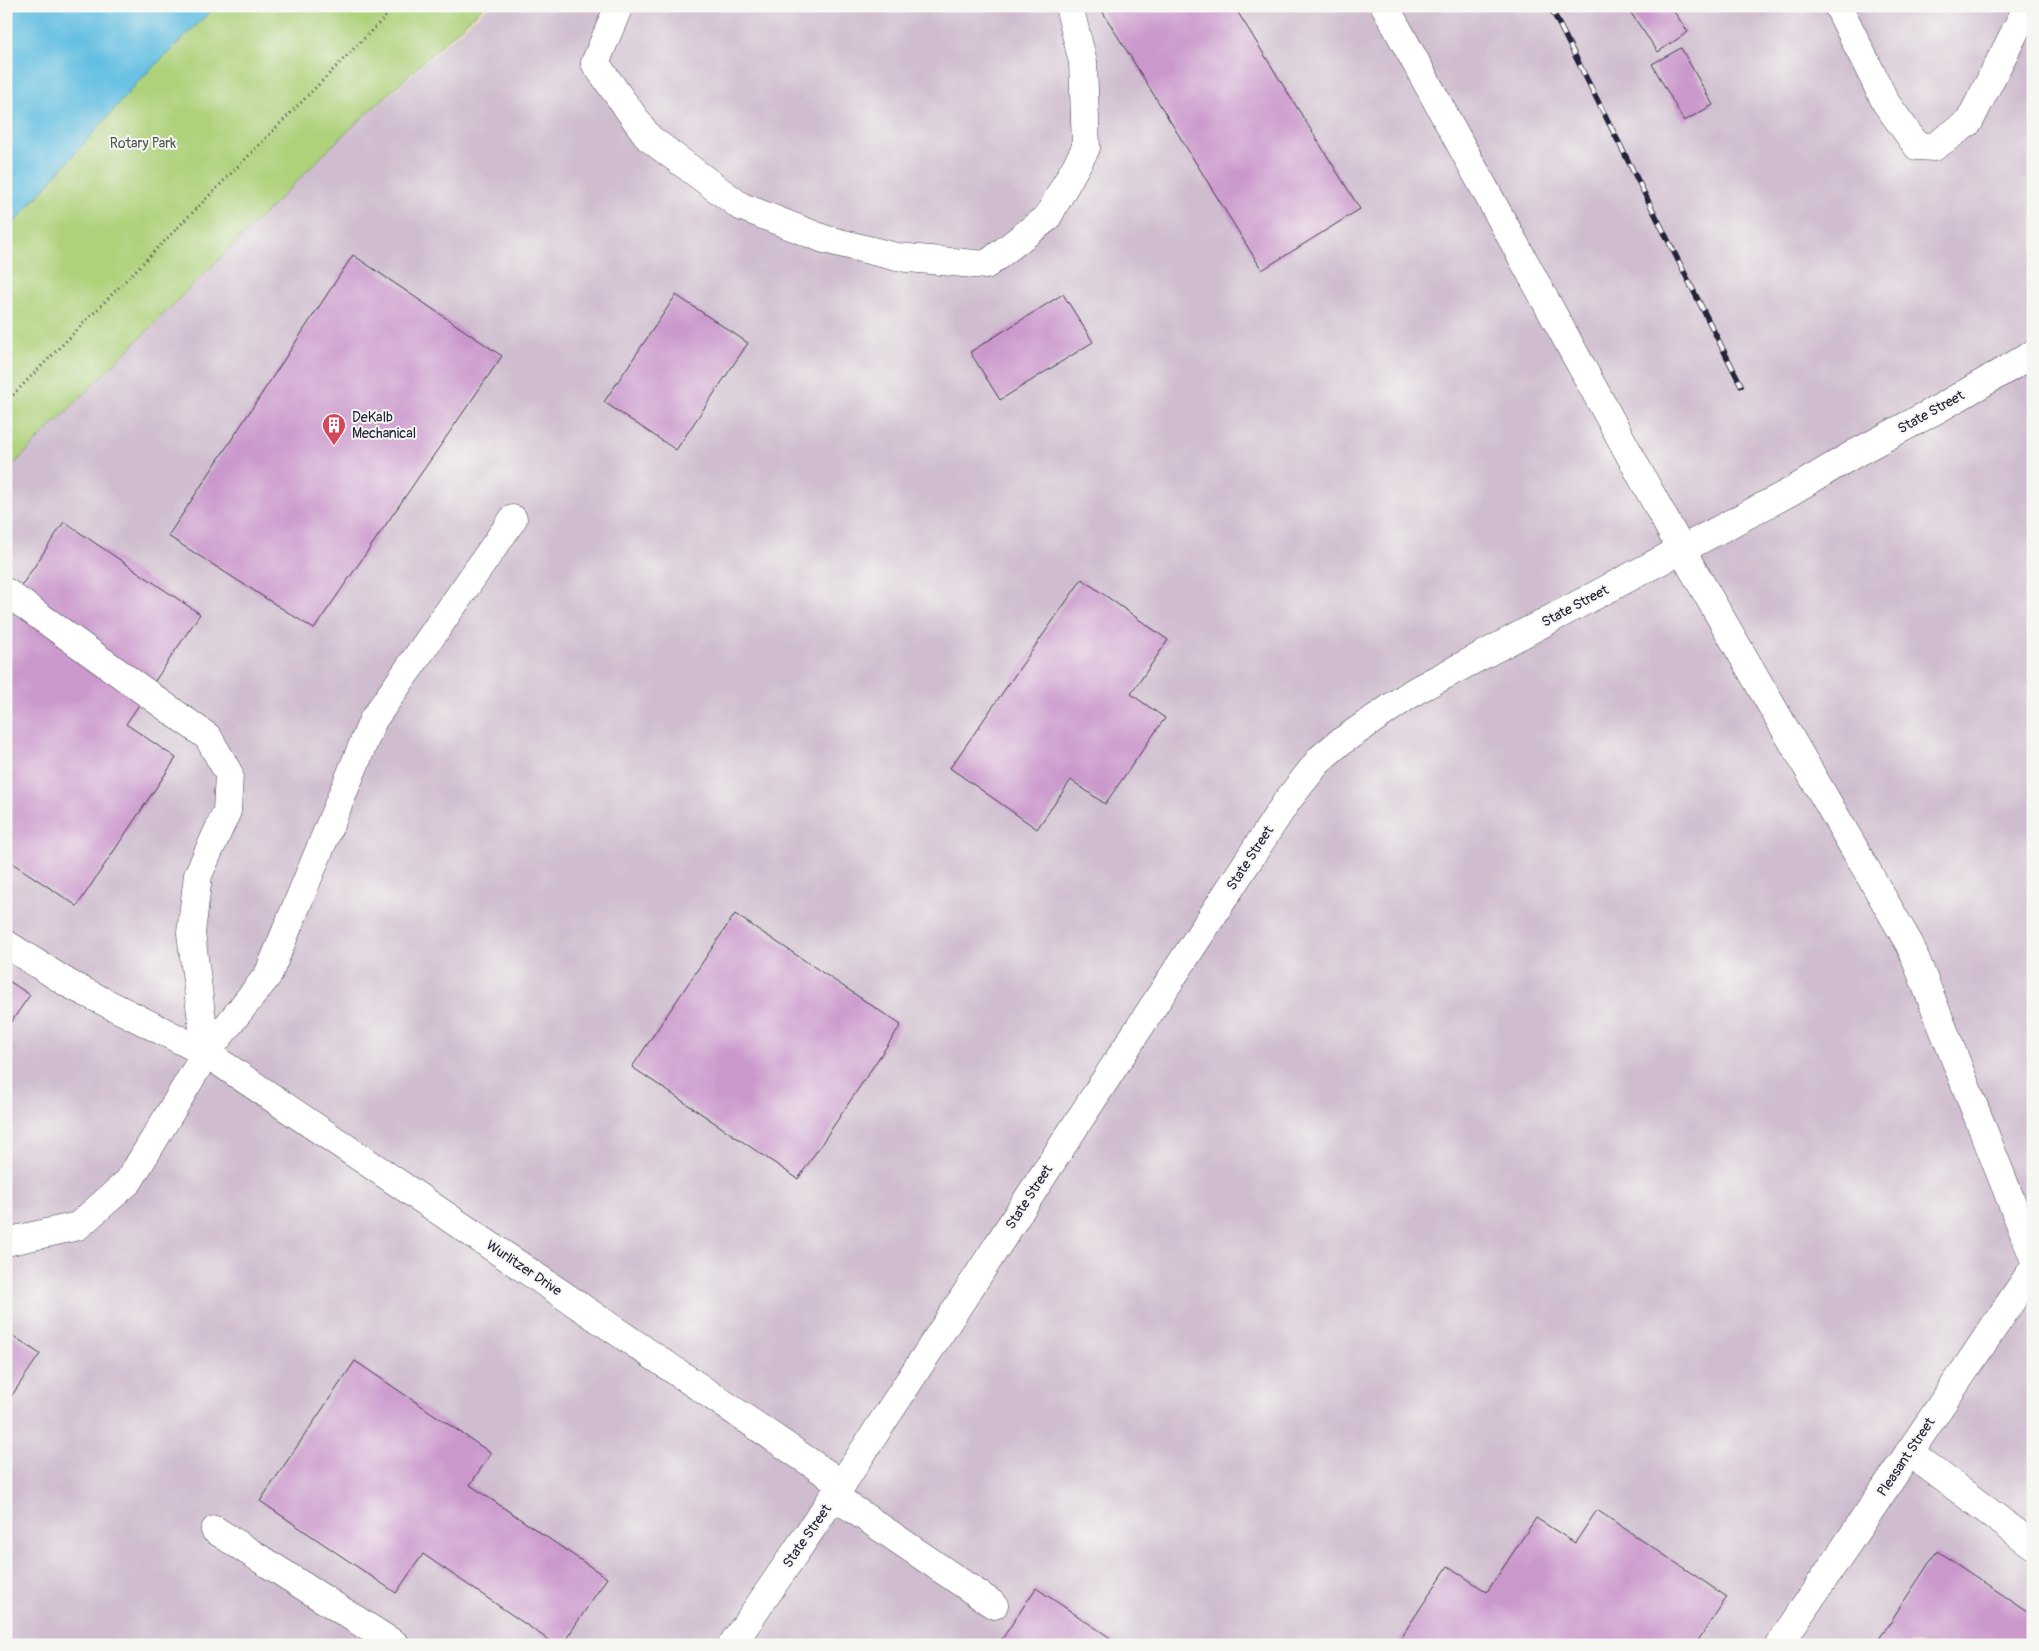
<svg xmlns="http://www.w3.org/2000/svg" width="2039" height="1651" font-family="Pangolin,sans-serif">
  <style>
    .industrial { fill: #cfbdcf }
    .green { fill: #aed17a; stroke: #687a5a }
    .water { fill: #64bfe2; stroke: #43708e }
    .building { fill: #cb98cc }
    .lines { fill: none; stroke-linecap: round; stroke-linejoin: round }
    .minor-casing { stroke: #403e4e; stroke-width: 29 }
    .path { stroke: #403e4e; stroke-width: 3; stroke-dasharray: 1 4; stroke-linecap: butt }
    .minor { stroke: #fff; stroke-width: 28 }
    .rail-casing { stroke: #22223b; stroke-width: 5.5 }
    .rail { stroke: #f6f6f2; stroke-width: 4; stroke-dasharray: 11; stroke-linecap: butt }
    .labels { text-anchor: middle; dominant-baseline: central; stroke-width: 4; stroke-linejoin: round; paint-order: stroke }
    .park-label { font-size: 14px; fill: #4c574e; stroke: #f6f6f2 }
    .street-label { font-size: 14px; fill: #22223b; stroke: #f6f6f2 }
    .poi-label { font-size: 14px; fill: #22223b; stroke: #f6f6f2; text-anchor: start }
  </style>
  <rect width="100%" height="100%" fill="#f6f6f2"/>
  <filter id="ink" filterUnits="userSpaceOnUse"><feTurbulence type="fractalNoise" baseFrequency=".02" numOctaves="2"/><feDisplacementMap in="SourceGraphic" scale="10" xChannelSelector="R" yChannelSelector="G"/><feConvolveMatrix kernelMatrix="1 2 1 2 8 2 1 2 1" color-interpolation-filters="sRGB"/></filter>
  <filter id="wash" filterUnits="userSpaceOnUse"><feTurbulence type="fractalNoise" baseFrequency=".0096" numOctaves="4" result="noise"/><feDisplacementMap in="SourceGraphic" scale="20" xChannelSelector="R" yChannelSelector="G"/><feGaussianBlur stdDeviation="1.12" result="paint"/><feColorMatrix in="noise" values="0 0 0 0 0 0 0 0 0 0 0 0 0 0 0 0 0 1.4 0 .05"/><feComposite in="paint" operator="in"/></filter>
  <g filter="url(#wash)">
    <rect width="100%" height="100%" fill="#e7e0bb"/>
    <!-- industrial -->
    <polygon class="industrial" points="489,6 2033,6 2033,1645 6,1645 6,472 339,139"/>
    <!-- green -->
    <polygon class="green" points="6,6 484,6 339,139 6,472"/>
    <!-- water -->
    <polygon class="water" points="6,6 216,6 137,83 6,232"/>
    <g id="blocks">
      <!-- building -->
      <g class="building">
        <polygon points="1099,6 1234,6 1360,209 1262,270"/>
        <polygon points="1626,6 1670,6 1688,32 1658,52"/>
        <polygon points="1681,48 1713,105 1684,121 1652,64"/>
        <polygon points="353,255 502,356 314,629 168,536"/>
        <polygon points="1063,294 1093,342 1000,400 970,352"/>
        <polygon points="676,295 748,343 676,450 604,402"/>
        <polygon points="64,522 200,614 126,724 176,758 77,906 6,859 6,609"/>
        <polygon points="1082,579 1168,640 1131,694 1165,718 1105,804 1071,780 1037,829 950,768"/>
        <polygon points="735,914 901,1025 798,1179 632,1067"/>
        <polygon points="6,979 30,995 6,1029"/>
        <polygon points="6,1331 40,1354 6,1404"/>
        <polygon points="355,1361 491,1453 470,1485 607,1578 562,1645 556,1645 423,1554 396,1593 260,1501"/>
        <polygon points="1597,1510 1727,1597 1695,1645 1396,1645 1448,1566 1487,1592 1536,1518 1575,1543"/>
        <polygon points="1937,1551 2033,1615 2033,1645 1875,1645"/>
        <polygon points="1036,1588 1121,1645 998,1645"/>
      </g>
    </g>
  </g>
  <g filter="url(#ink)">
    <use href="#blocks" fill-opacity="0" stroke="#403e4e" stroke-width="1"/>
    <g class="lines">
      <!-- minor casing -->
      <g class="minor-casing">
        <g id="minor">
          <polyline points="619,6 595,63 649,138 740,206 824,239 897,257 986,265 1047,218 1086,148 1083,62 1069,6"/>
          <polyline points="1385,6 1681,549 1910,945 2033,1256"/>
          <polyline points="1838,6 1886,103 1917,146 1934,147 1969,122 2028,6"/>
          <polyline points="6,592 208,737 229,774 227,811 198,875 191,933 206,1053"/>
          <polyline points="6,944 69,984 206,1053 842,1484"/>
          <polyline points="6,1242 78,1226 129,1181 206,1053 268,975 373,720 513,519"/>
          <polyline points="1909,1452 2033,1545"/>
          <polyline points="834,1496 994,1605"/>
          <polyline points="215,1530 396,1645"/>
          <polyline points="732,1645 842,1484 1287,801 1321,758 1339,743 1415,691 1790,492 1854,454 1938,409 2033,354"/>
          <polyline points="1779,1645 2033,1269"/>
        </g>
      </g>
      <!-- path -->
      <polyline class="path" points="6,402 396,6"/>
      <!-- minor -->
      <use href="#minor" class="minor"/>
      <!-- rail casing -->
      <g class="rail-casing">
        <polyline id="rail" points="1550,6 1741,385"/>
      </g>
      <!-- rail -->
      <use href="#rail" class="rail"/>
    </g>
  </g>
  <!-- icons -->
  <defs>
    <g id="building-pin" transform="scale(1.25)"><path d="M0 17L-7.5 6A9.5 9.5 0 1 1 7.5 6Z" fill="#d1495b" stroke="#f6f6f2"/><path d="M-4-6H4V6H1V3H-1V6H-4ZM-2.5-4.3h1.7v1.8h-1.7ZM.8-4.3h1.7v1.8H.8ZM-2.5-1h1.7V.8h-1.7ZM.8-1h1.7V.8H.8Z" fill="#fff"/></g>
  </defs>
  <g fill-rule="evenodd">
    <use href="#building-pin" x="334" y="425"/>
  </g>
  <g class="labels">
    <!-- park labels -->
    <g class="park-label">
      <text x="143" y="143">Rotary Park</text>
    </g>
    <!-- street labels -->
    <g class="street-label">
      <text transform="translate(1931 412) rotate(-29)">State Street</text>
      <text transform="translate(1575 606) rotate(-28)">State Street</text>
      <text transform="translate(1250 858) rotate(-57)">State Street</text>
      <text transform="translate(1029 1197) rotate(-57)">State Street</text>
      <text transform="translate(524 1268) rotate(34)">Wurlitzer Drive</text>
      <text transform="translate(1906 1457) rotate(-56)">Pleasant Street</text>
      <text transform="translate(807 1536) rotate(-55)">State Street</text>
    </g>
    <!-- poi labels -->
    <g class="poi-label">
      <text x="352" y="417">DeKalb<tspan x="352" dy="16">Mechanical</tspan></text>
    </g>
  </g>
  <!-- margin -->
  <rect width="2039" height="1651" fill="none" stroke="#f6f6f2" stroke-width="25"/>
</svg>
